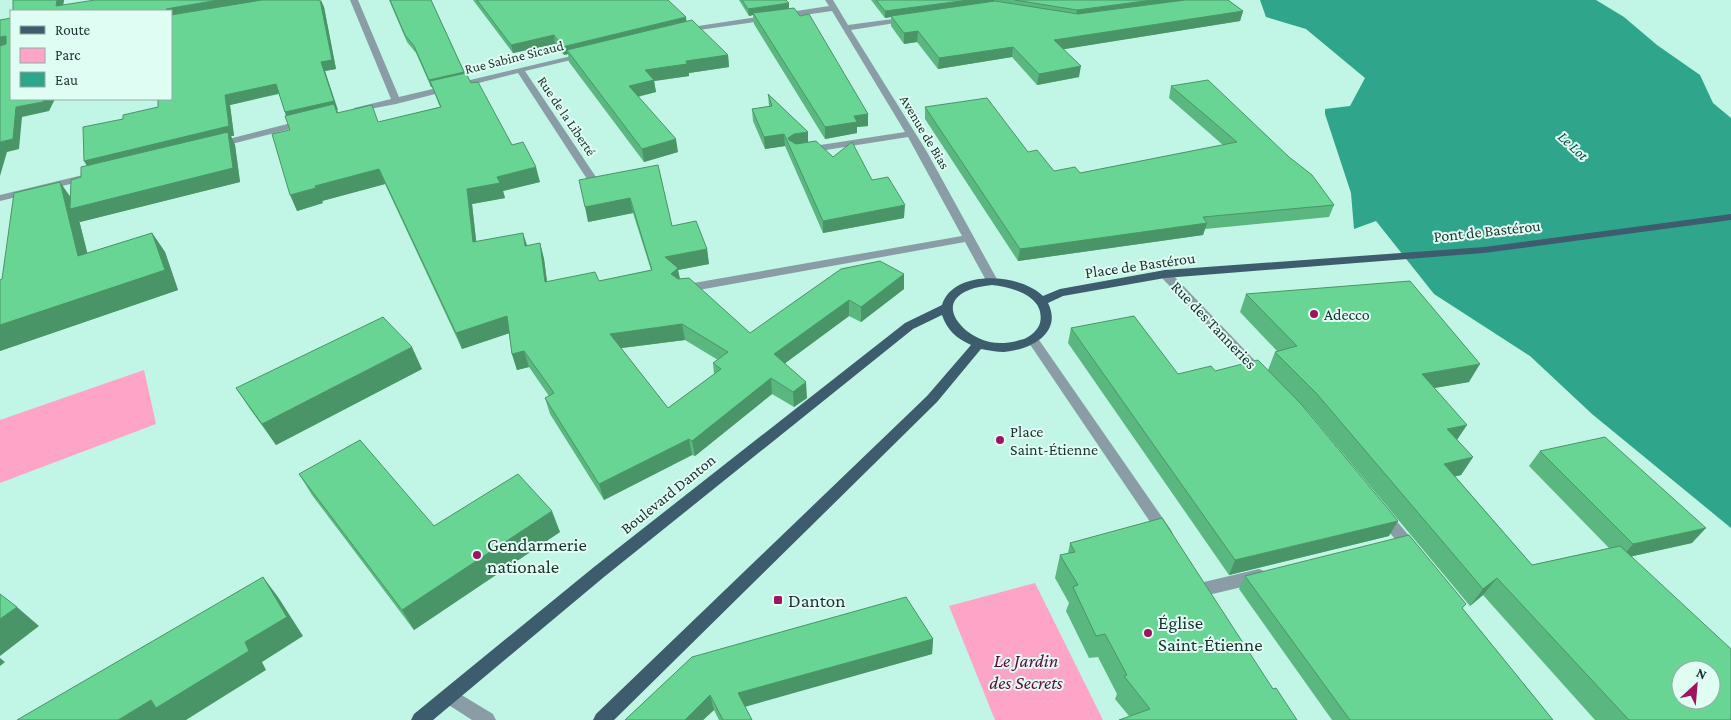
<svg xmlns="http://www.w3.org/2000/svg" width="1731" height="720" font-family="'Crimson Pro',serif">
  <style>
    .green { fill: #fea4c7 }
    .water { fill: #2fa68c }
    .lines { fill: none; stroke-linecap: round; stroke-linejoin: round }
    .minor { fill: #8a9ca6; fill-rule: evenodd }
    .major { fill: #3d5d6f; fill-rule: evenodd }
    .wall { fill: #5ab77f; fill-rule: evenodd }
    .shaded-wall { fill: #4a9568 }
    .building { fill: #69d594; stroke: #4a9568; fill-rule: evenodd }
    .poi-dot { fill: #9f135f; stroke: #dffdf3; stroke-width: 2 }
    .labels { text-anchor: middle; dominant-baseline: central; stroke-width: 4; stroke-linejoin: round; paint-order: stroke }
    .far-street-label { font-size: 14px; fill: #1e322d; stroke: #dffdf3 }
    .far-water-label { font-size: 15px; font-style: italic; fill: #044a3c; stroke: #dffdf3 }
    .street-label { font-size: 16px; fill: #1e322d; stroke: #dffdf3 }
    .poi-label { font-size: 16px; fill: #1e322d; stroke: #dffdf3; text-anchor: start }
    .near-poi-label { font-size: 19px; fill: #1e322d; stroke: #dffdf3; text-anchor: start }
    .near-park-label { font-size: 19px; font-style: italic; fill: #68063b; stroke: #dffdf3 }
  </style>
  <rect width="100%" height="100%" fill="#c1f5e5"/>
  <!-- green -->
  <g class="green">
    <polygon points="144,370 156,424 0,483 0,420"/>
    <polygon points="1035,583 1103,720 995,720 949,606"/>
  </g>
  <!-- water -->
  <polygon class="water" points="1260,0 1596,0 1624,17 1657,45 1700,75 1713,103 1731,118 1731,528 1592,414 1530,356 1434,294 1376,221 1354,229 1351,193 1325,114 1325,109 1350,106 1365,78 1306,29 1266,17"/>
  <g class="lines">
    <!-- minor -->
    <g class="minor">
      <polygon points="350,0 358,0 399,97 588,52 588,56 525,71 596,177 595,179 587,179 518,73 396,104 354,112 354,108 391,99"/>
      <polygon points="825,0 833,0 848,25 908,17 912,19 908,21 851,30 927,152 998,281 996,284 988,284 965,242 682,293 676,289 682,285 962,236 908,137 807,153 802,150 807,147 905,132 832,11 685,32 681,30 685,28 829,6"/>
      <polygon points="303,120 306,121 306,125 216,148 211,145 213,143"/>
      <polygon points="87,174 92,177 91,179 0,201 0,195"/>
      <polygon points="1165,270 1169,271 1264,370 1266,373 1264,376 1256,376 1161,277 1159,274"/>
      <polygon points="1033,336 1037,337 1171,530 1173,534 1171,538 1166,540 1161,538 1029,343 1027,340 1029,337"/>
      <polygon points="1383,509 1388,511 1417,545 1420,549 1417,553 1412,555 1407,553 1378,519 1376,515 1378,511"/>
      <polygon points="1259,569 1264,571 1267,576 1264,581 1259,583 1204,596 1198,594 1196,589 1198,584 1204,582"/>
      <polygon points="450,688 493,714 496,720 472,720 444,702 442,696 444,690"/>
    </g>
    <!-- major -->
    <path class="major" d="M1731 214V220L1484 253 1165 278 1063 296 1048 303C1063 333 1030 350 1004 352 997 352 988 350 981 349L937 402 614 720H593L596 714 927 396 971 345C956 338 947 330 942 315L913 329 604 577 433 720H411L414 714 594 567 905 323 942 305C953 269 1020 273 1043 296L1060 289 1165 270 1484 247ZM992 285C1012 287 1046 296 1040 323 1038 330 1031 336 1024 339 1011 343 995 345 983 340 960 332 936 303 969 290 976 287 985 286 992 285Z"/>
  </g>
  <!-- wall -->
  <g class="wall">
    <path d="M64 0 63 5 324 7 336 69 325 71 338 113 379 122 440 107 432 87H431L416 53 407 42 389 0H431L465 73 471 83 512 145 540 182 503 191 505 198 472 204 476 241 527 246 540 243 544 259 547 281H599L651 270 633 213 588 222 658 165 672 226 707 249 709 264 678 270 680 279 750 333 904 274V289L861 322 849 316 785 363 807 398 794 407 772 394 695 456 692 455 604 500 550 414 545 398 549 396 529 367 517 370 512 354 509 333 462 349 385 184 322 201 323 203 297 211 290 130 286 116 279 94 230 105 234 136H231L235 145 240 182 80 222 79 220 87 253 152 233 165 252 178 290 0 351V280L2 279 71 197 87 166 123 119 158 107 171 11H13ZM685 340 718 360 713 363 714 374 668 408 621 348Z"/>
    <polygon points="473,0 668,0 686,22 728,55 729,67 689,73 689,76 654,81 656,92 638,97 678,152 644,162 569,62 568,54 564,55 555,44 513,53"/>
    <polygon points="739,0 786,0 789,8 868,126 857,127 857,133 825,139 754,24 753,15 749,16"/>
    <polygon points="871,0 1228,0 1243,11 1240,21 1063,49 1079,77 1037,85 1012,57 938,69 917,42 904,44 891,26 891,17 885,18"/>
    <polygon points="1171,86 1334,205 1329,217 1205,229 1203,235 1018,261 925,119 925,107 1028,152 1054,171 1080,173 1223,145 1169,98"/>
    <polygon points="768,94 808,132 808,142 872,180 904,218 823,233 785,146 765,149 753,121 752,109 769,106"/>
    <polygon points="1246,294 1469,382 1434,388 1457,440 1473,457 1461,475 1455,476 1532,565 1609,548 1529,466 1540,451 1692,543 1632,556 1731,720 1595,720 1483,595 1470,606 1305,408 1389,536 1229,575 1068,343 1071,328 1178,374 1215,371 1268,370 1275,352 1278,352 1240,312"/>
    <polygon points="422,369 276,445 250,409 236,388"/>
    <polygon points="299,474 434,526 560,532 414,630 312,495"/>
    <polygon points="1070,543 1273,689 1129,716 1115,699 1117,694 1098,657 1089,658 1066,611 1069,603 1055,578 1060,555 1068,553"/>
    <polygon points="1245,576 1463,609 1553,720 1332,720 1239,589"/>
    <polygon points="933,639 932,654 745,706 752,720 719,720 714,710 703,720 625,720 692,657"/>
  </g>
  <!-- shaded-wall -->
  <g class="shaded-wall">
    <polygon points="57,0 64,0 62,11 56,6"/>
    <polygon points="218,0 271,0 171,18 171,11 166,11 166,9"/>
    <polygon points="321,0 324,7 336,69 325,71 338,110 337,110 340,119 289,122 285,112 321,62"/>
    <polygon points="969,0 994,0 994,3 891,16 891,17 885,18 885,11"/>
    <polygon points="1152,0 1198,0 1076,17 1077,10"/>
    <polygon points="789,3 789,10 753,13 753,15 749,16 748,9"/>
    <polygon points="1243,11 1240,21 1053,51 1054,40"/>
    <polygon points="686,17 687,25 567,50 568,54 564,55 562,47"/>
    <polygon points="918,31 917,42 904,44 904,33"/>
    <polygon points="554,35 555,44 513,53 511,45"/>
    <polygon points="6,36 11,44 0,47 0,37"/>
    <polygon points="1013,47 1012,57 938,69 939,58"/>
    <polygon points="728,55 729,67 689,73 689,76 654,81 656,92 631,98 629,86 645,70 686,61"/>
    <polygon points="1081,66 1079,77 1037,85 1039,74"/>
    <polygon points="464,72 467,79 430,81 432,87 431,87 429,80"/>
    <polygon points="276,84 280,93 230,105 234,136 231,136 235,145 240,182 80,222 79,220 93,275 78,256 60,182 74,202 90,171 84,161 225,95"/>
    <polygon points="44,99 55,99 49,111 22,117 19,149 7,152 0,176 0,142 16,107"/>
    <polygon points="868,114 868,126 857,127 857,133 825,139 825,127 854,116"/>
    <polygon points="808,132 808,144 791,149 788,138 794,134"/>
    <polygon points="784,134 785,146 765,149 764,137"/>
    <polygon points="676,139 678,152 644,162 642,149"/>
    <polygon points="536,167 540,182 503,191 505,198 472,204 478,257 473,242 467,189 497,177"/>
    <polygon points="379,169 385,184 322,201 323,203 297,211 290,195 315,186"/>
    <polygon points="630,198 633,213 588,222 585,207"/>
    <polygon points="905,205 904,218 823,233 823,221"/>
    <polygon points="1207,223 1203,235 1018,261 1020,249"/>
    <polygon points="152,233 165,252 178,290 0,351 0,325"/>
    <polygon points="523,233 528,248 525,246"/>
    <polygon points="540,243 544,259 549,297 545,282"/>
    <polygon points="707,249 709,264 678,270 681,284 674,290 665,257"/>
    <polygon points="904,274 904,289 861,322 861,307"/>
    <polygon points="849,300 849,316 776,370 774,354"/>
    <polygon points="507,316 513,332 462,349 456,333"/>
    <polygon points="682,324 685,340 614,349 610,334"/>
    <polygon points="412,347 422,369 276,445 262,424"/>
    <polygon points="524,351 529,367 517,370 512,354"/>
    <polygon points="1480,364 1469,382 1412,392 1422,374"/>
    <polygon points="771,378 772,394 695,456 692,441"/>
    <polygon points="806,382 807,398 794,407 793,392"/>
    <polygon points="1467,425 1455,443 1447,429"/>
    <polygon points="689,439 692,455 604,500 599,484"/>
    <polygon points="1473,457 1461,475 1432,482 1444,464"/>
    <polygon points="552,511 560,532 414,630 402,610"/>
    <polygon points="1398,521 1389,536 1229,575 1235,560"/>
    <polygon points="1706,528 1692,543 1620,559 1633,544"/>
    <polygon points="263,577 278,597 303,636 262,662 266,670 186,720 118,720 245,642"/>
    <polygon points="1497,578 1483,595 1470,606 1483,589"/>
    <polygon points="17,607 39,626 0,656 0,619"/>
    <polygon points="933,639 932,654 741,708 738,693"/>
    <polygon points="0,658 5,662 0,666"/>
    <polygon points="710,695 714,710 703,720 685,720"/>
  </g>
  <!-- building -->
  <g class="building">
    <polygon points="13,0 57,0 56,6 95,0 218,0 166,9 166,11 13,11"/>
    <polygon points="262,0 320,0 332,60 321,62 334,101 285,112 276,84 225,95 229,126 84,161 83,127 123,119 123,115 158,107 158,99 171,99 171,15"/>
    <polygon points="390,0 431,0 464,72 429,80 414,46 405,35"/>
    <polygon points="477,0 668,0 686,17 562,47 554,35 511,45"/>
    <polygon points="742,0 786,0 789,3 748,9"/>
    <polygon points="876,0 969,0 885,11"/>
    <polygon points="1015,0 1152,0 1077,10"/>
    <polygon points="1185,0 1228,0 1243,11 1054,40 1081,66 1039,74 1013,47 939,58 918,31 904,33 891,16 995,1 1078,14"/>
    <polygon points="794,8 800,16 809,14 868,114 854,116 857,122 825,127 753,13"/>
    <polygon points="11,18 11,99 44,99 43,102 16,107 13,139 0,142 0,46 6,44 6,36 0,37 0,20"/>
    <polygon points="692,20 728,55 686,61 687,64 645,70 654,80 629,86 676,139 642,149 567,50"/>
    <path d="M466 73 471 83 478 82 512 145 523 142 536 167 497 177 500 183 467 189 473 242 523 233 525 246 540 243 545 282 595 272 599 281 652 270 630 198 585 207 579 180 658 165 672 226 696 221 707 249 665 257 678 268 671 274 678 279 689 278 750 333 841 269 880 261 904 274 861 307 849 300 774 354 806 382 793 392 771 378 692 441 689 439 599 484 545 398 554 393 524 351 512 354 507 316 456 333 379 169 315 186 316 188 290 195 272 134 290 130 285 116 334 104 337 113 372 105 378 122 441 107 430 81ZM682 324 728 352 713 363 721 369 668 408 610 334Z"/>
    <polygon points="1208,80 1289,157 1312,175 1334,205 1203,217 1207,223 1020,249 925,107 987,98 1028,152 1037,150 1054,171 1075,167 1080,173 1237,142 1171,86"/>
    <polygon points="768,94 808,132 794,134 788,138 789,140 796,144 816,141 833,157 852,142 872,180 888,177 905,205 823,221 784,134 764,137 752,109 772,106"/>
    <polygon points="228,132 233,168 70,209 71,180 81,177 81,167"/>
    <polygon points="60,182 78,256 152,233 165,270 0,325 0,280 2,279 14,193"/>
    <path d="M1410 281 1480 364 1422 374 1467 425 1447 429 1473 457 1444 464 1532 565 1620 546 1731 649V720H1629L1497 578 1483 589 1317 394 1275 352 1297 346 1246 294ZM1681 670H1711V700H1681Z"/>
    <polygon points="1134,316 1178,374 1211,366 1215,371 1258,360 1302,405 1398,521 1235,560 1071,328"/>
    <polygon points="383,317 412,347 262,424 236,388"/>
    <polygon points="1605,437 1706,528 1633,544 1540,451"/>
    <polygon points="360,440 434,526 518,474 552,511 402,610 299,474"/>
    <polygon points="1162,518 1273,689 1276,688 1297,720 1119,720 1150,709 1124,676 1127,675 1105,634 1096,636 1073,587 1078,585 1060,555 1075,552 1070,543"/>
    <polygon points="1409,535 1466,604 1462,608 1553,720 1350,720 1245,576"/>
    <polygon points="263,577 287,617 245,642 249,651 156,708 151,700 118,720 17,720"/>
    <polygon points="0,594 17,607 0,619"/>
    <polygon points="906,597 933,639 738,693 752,720 723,720 710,695 685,720 625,720 692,657"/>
  </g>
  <!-- markers -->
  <g class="poi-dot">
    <circle cx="1314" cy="314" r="5"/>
    <circle cx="1000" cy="440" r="5"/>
    <circle cx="477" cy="555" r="5"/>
    <rect x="773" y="595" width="10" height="10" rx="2.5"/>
    <circle cx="1148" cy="633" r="5"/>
  </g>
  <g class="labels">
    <!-- far-street labels -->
    <g class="far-street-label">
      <text transform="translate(514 57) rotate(-14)">Rue Sabine Sicaud</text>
      <text transform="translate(567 116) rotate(56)">Rue de la Liberté</text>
      <text transform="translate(925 132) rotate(59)">Avenue de Bias</text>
    </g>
    <!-- far-water labels -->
    <g class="far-water-label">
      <text transform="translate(1573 146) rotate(43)">Le Lot</text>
    </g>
    <!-- street labels -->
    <g class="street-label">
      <text transform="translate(1487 231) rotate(-6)">Pont de Bastérou</text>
      <text transform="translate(1140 265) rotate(-8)">Place de Bastérou</text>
      <text transform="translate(1214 325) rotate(46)">Rue des Tanneries</text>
      <text transform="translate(668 494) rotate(-39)">Boulevard Danton</text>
    </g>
    <!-- poi labels -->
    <g class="poi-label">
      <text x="1324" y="314">Adecco</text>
      <text x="1010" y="431">Place<tspan x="1010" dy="18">Saint-Étienne</tspan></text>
    </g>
    <!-- near-poi labels -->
    <g class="near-poi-label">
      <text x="487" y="544">Gendarmerie<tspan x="487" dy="22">nationale</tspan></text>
      <text x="788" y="600">Danton</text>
      <text x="1158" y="622">Église<tspan x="1158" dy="22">Saint-Étienne</tspan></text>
    </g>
    <!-- near-park labels -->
    <g class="near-park-label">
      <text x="1026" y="660">Le Jardin<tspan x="1026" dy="22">des Secrets</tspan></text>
    </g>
  </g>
  <!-- legend -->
  <rect x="10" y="10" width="162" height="90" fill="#dffdf3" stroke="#92aca4"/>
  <rect x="20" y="26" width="25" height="8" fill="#3d5d6f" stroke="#92aca4"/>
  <text x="55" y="35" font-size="15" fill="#1e322d">Route</text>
  <rect x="20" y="48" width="25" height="15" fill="#fea4c7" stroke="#92aca4"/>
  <text x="55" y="60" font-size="15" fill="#1e322d">Parc</text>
  <rect x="20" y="72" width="25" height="15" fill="#2fa68c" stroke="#92aca4"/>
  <text x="55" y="85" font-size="15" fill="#1e322d">Eau</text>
  <!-- north arrow -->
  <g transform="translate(1696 685) rotate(26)"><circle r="24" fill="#dffdf3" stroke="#92aca4"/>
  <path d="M0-4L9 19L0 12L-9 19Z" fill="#9f135f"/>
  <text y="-8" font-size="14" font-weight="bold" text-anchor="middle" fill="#1e322d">N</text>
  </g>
</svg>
